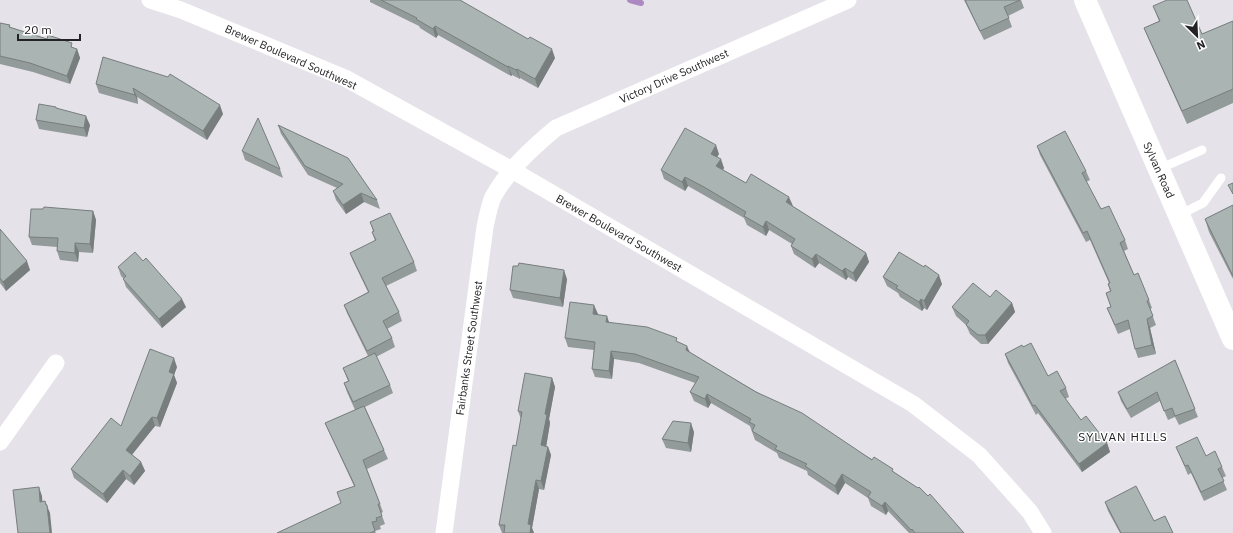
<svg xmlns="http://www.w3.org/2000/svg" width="1233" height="533" font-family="'IBM Plex Sans',sans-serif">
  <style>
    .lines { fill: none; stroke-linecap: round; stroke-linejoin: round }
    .stream { stroke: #ad89c3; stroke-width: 6 }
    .service { stroke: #fff; stroke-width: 9 }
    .minor { stroke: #fff; stroke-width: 17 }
    .secondary { stroke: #fff; stroke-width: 22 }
    .wall { fill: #929b9a }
    .shaded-wall { fill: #777e7d }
    .building { fill: #aab4b3; stroke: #777e7d }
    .labels { text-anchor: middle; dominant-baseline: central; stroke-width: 3; stroke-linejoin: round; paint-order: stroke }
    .street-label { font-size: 11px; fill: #232224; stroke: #fff }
    .neighbourhood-label { font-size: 12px; letter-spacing: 1px; fill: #232224; stroke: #fff }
  </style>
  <rect width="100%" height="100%" fill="#e6e2e9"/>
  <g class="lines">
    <!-- stream -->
    <polyline class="stream" points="630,0 641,3"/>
    <!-- service -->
    <g class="service">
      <polyline points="1159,169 1202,150"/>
      <polyline points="1179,215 1203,203 1221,178"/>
    </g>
    <!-- minor -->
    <g class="minor">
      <polyline points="150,0 181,10 345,78 512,170 913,404 979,455 1030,512 1043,533"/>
      <polyline points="0,442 56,363"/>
      <path d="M444 533 485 227C487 218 489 206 493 197 508 170 532 148 556 128L848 0"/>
    </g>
    <!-- secondary -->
    <polyline class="secondary" points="1085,0 1233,339"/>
  </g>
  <!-- wall -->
  <g class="wall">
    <polygon points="370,0 460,0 555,58 538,88 520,78 520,79 512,75 511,76 438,35 436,38 420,28 419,26 370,2"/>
    <polygon points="964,0 1021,0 1024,8 1008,16 1012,27 984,40"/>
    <polygon points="1153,6 1202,34 1233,21 1233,103 1187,124 1149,40 1144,28 1159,21"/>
    <polygon points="0,23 10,25 10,27 77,49 80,58 70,84 33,72 0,64"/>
    <polygon points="103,57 223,114 207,140 137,97 138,104 99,93 96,84"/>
    <polygon points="36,120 90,125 87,137 39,129"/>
    <polygon points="278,125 377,200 380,209 364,202 346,214 336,200 333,191 337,188 308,175 281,134"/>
    <polygon points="1037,146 1086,171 1090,180 1086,182 1101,209 1125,240 1128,249 1124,251 1134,275 1149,300 1152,308 1150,309 1156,325 1150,328 1156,354 1138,358 1135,349 1130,329 1118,334 1107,308 1111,307 1106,293 1110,291 1108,284 1109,283 1090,240 1086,242 1040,155"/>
    <polygon points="242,151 280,169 283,178 245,160"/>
    <polygon points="719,154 717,157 724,168 723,170 746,183 792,206 866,253 869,262 856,282 848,277 846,280 819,263 815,268 794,254 791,246 792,244 769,230 766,236 747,225 744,218 688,186 685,191 664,179 661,170"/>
    <polygon points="1233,205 1233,279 1209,232 1205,219"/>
    <polygon points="43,209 93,211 96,220 93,253 79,252 78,262 60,260 57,251 57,247 32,245 29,237"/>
    <polygon points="370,222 414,262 417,271 386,286 399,312 402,321 387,329 392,338 395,347 376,357 390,385 393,393 365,407 384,450 388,459 367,469 383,512 381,513 385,524 380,526 381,529 375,531 376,533 277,533 341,503 354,486 329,432 325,423 355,410 347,392 344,383 348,381 343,368 368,356 347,313 344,305 368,292 353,261 350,253 375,241 372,232 373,231"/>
    <polygon points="0,229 30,270 6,291 0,283"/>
    <polygon points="118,267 186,307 162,328 126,287 123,278 121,276"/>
    <polygon points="883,277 942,284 927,310 924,308 922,311 900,297 898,293 887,286"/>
    <polygon points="567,279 563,307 513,298 510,290"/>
    <polygon points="990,297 1012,303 1015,312 988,344 981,344 970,334 966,325 956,316 952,307"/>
    <polygon points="597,314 609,322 679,343 690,353 894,472 928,496 964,533 909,533 888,511 886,515 871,506 868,498 845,483 838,495 808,475 807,471 779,458 777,453 755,440 750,426 711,403 708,408 694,401 690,392 695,383 639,363 614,359 612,379 595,377 592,369 594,350 568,347 565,338 598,314"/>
    <polygon points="1023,347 1048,376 1066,388 1069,397 1065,399 1081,420 1107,443 1110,452 1082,472 1038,413 1036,415 1008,363 1005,354"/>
    <polygon points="1175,360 1198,417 1179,425 1175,417 1168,420 1160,401 1131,418 1121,401 1118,392"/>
    <polygon points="177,367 174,375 177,383 160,427 155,426 132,455 141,462 145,471 134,485 126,479 107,503 74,478 71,469 121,426"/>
    <polygon points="552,378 555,387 549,419 550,423 546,446 548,447 551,455 544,490 539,489 532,528 534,533 502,533 499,525 516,446 521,419 518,411"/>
    <polygon points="694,432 691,452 666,448 662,439"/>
    <polygon points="1176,447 1206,456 1222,467 1226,476 1222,478 1227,490 1204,501 1191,473 1188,475 1180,456"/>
    <polygon points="1105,502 1154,521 1165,516 1173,533 1120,533 1108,511"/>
  </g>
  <!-- shaded-wall -->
  <g class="shaded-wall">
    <polygon points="435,26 438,35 436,38 433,29"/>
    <polygon points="77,49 80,58 70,84 67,76"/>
    <polygon points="552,49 555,58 538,88 535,79"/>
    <polygon points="508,66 512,75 511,76 508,67"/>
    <polygon points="517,69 520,78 520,79 516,70"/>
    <polygon points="133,88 137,97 138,104 135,95"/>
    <polygon points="220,105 223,114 207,140 203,131"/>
    <polygon points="86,116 90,125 87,137 84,128"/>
    <polygon points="716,145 719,154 714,162 711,154"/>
    <polygon points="721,159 724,168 719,175 716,166"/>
    <polygon points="685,177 688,186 685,191 682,182"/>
    <polygon points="361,193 364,202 346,214 343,205"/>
    <polygon points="789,197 793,206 786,202"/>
    <polygon points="93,211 96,220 93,253 90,244"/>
    <polygon points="766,221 769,230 766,236 763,227"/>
    <polygon points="75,243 79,252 78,262 75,253"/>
    <polygon points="866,253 869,262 856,282 853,273"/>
    <polygon points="816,254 819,263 815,268 812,259"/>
    <polygon points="27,261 30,270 6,291 3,282"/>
    <polygon points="845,268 848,277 846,280 842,271"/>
    <polygon points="564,270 567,279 563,307 560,298"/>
    <polygon points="939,275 942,284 927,310 924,301"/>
    <polygon points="182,299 186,307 162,328 159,319"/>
    <polygon points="921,299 924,308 922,311 919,302"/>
    <polygon points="1012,303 1015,312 988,344 985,335"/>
    <polygon points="594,305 598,314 597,323 593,314"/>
    <polygon points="607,316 610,325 606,322"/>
    <polygon points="1147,319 1150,328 1156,354 1152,345"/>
    <polygon points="687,346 691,355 686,350"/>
    <polygon points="611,351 614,359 612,379 609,371"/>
    <polygon points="174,358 177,367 174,375 177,383 160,427 157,418 169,372"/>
    <polygon points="552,378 555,387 549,419 550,423 545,454 541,445 545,414"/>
    <polygon points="707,394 711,403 708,408 705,399"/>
    <polygon points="152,417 155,426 129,458 126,450"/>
    <polygon points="691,423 694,432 691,452 688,443"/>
    <polygon points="1107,443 1110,452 1082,472 1079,464"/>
    <polygon points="548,447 551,455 544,490 541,481"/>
    <polygon points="141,462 145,471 134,485 130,476"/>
    <polygon points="123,470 126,479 107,503 103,494"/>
    <polygon points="842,474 845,483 838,495 835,486"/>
    <polygon points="536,480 539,489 532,528 534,533 530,533 528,524"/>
    <polygon points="39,487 42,496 43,510 40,502"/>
    <polygon points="45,501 50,513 52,533 50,533"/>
    <polygon points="885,502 888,511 886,515 882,506"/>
  </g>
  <!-- building -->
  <g class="building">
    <polygon points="381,0 460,0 528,39 530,37 552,49 535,79 517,69 516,70 508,66 508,67 435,26 433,29 416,19 417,18"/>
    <polygon points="965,0 1020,0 1004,7 1009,18 980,31"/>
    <polygon points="1167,0 1187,0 1202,34 1233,21 1233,89 1182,111 1144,28 1160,21 1153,6"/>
    <polygon points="0,23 10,25 9,27 47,39 48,35 72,43 71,47 77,49 67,76 30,63 0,56"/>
    <polygon points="103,57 168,77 170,74 220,105 203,131 133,88 135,95 96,84"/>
    <polygon points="39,104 56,107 56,108 86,116 84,128 36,120"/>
    <polygon points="258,118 280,169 242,151"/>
    <polygon points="278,125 348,158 377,200 361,193 343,205 333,191 343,184 305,166"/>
    <polygon points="685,128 716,145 711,154 721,159 716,166 746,183 751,174 789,197 786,202 866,253 853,273 845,268 842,271 816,254 812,259 791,246 795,239 766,221 763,227 744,216 746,212 704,187 685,177 682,182 661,170"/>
    <polygon points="1065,131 1086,171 1082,173 1101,209 1109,206 1125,240 1120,243 1134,275 1138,273 1149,300 1147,301 1153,316 1147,319 1152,345 1135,349 1128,320 1115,325 1107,308 1111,307 1106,293 1111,291 1108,284 1110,283 1087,231 1083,233 1037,146"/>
    <polygon points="1233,183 1233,194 1228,185"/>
    <polygon points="1233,205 1233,276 1205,219"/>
    <polygon points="44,207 93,211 90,244 75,243 75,253 57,251 58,238 29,237 31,209 43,209"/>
    <polygon points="390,213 414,262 382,278 399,312 383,321 392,338 367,351 344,305 369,292 350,253 376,240 372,232 374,231 370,222"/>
    <polygon points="0,229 27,261 3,282 0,278"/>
    <polygon points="135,252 143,261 146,258 182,299 159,319 123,279 126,276 118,267"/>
    <polygon points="899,252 924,267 925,265 939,275 924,301 921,299 919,302 896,288 898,286 883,277"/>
    <polygon points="519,263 564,270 560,298 510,290 513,266 518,266"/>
    <polygon points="973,283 990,297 996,290 1012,303 985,335 978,335 966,325 969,321 952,307"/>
    <polygon points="570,302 594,305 593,314 607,316 606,322 647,327 677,338 676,341 687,346 686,350 756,392 802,413 872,460 874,457 893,469 892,471 918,488 919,487 928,496 930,494 964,533 915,533 912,529 911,530 885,502 882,506 868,497 871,492 842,474 835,486 805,466 807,464 775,449 777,446 752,431 755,425 749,422 751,419 707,394 705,399 690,392 699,377 635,354 611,351 609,371 592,369 595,342 565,338"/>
    <polygon points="1031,343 1048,376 1057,371 1066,388 1060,391 1081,420 1086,416 1107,443 1079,464 1035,405 1033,406 1005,354 1022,345 1023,347"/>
    <polygon points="150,349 174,358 169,372 174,374 157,418 152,417 126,450 141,462 130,476 123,470 103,494 71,469 111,418 121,426"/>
    <polygon points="375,353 390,385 353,402 344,383 349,381 343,368"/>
    <polygon points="1175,360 1195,409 1175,416 1172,408 1164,411 1157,392 1127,409 1118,392"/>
    <polygon points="525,373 552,378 545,414 547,415 541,445 548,447 541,481 536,480 528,524 531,525 530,533 504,533 505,525 499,525 513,445 516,446 522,412 518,411"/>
    <polygon points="364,406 384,450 363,460 380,504 378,504 382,516 376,518 377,521 372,522 375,531 370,533 277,533 341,503 337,492 355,486 325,423"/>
    <polygon points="673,421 691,423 688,443 662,439"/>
    <polygon points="1197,437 1206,456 1215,451 1222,467 1218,469 1224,481 1201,492 1188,465 1185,466 1176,447"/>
    <polygon points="1136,486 1154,521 1165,516 1173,533 1121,533 1105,502"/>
    <polygon points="39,487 40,502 45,501 46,505 47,505 50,533 18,533 13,490"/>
  </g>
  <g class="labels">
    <!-- street labels -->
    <g class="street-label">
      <text transform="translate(291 57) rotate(24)">Brewer Boulevard Southwest</text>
      <text transform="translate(674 76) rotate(-24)">Victory Drive Southwest</text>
      <text transform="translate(1159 170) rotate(66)">Sylvan Road</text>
      <text transform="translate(619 233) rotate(30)">Brewer Boulevard Southwest</text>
      <text transform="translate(469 348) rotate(-82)">Fairbanks Street Southwest</text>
    </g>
    <!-- neighbourhood labels -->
    <g class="neighbourhood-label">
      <text x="1123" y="436">SYLVAN HILLS</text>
    </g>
  </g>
  <!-- north arrow -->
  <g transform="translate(1197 36) rotate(156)" stroke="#ffffff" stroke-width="3" paint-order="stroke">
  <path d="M0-3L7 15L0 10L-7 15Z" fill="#232224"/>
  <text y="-6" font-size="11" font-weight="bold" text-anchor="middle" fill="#232224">N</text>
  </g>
  <!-- scale -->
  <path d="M18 34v6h62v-6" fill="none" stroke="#232224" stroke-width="2"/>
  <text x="24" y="34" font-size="12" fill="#232224" stroke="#ffffff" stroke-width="3" paint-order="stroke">20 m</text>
</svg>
